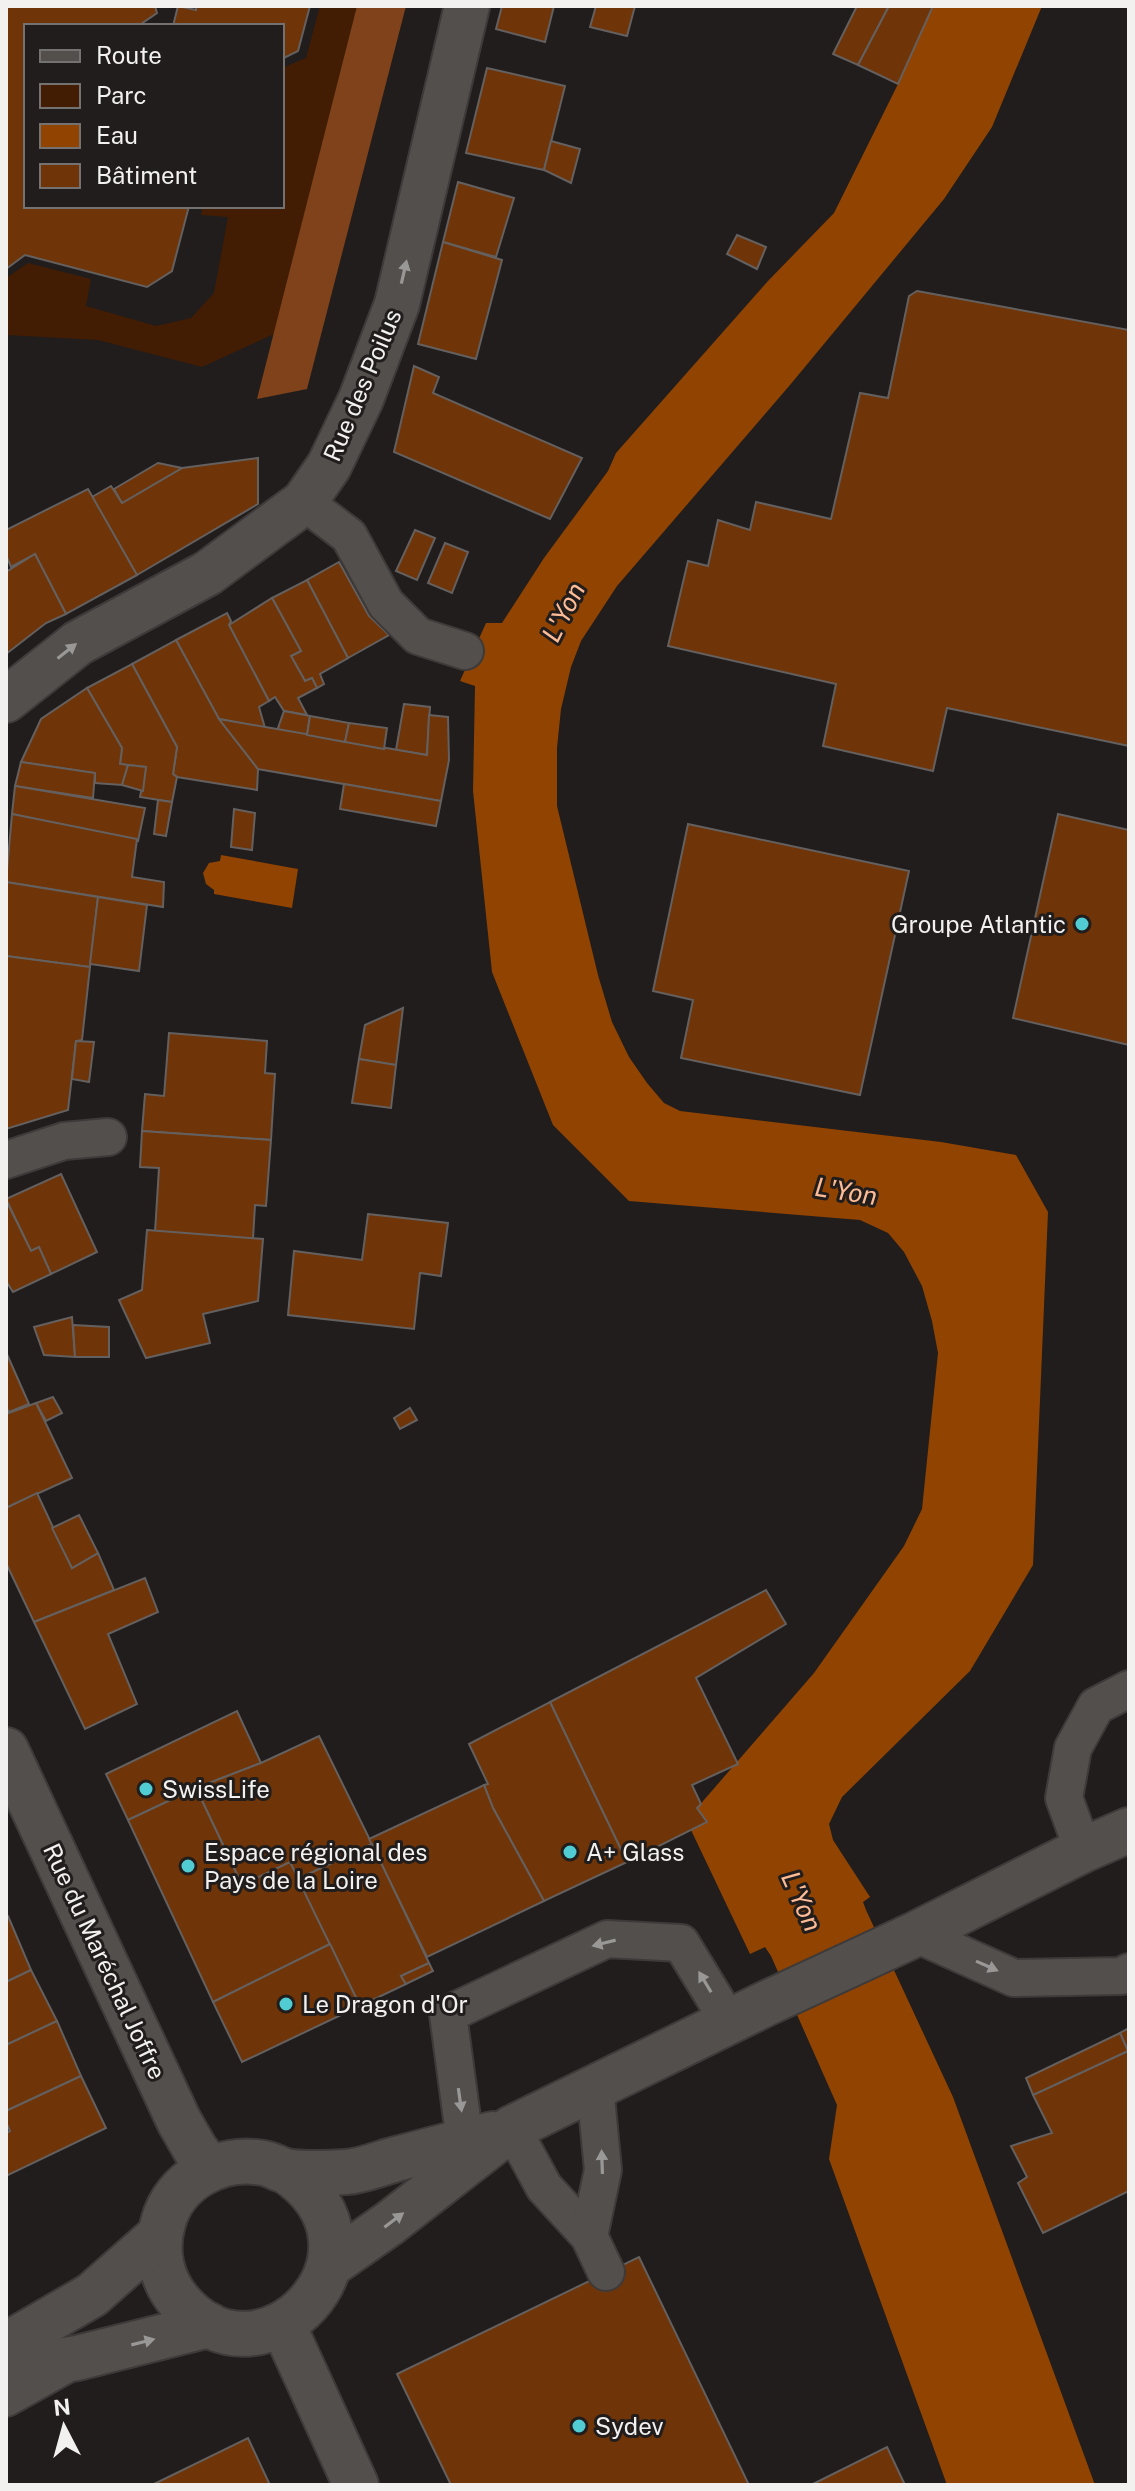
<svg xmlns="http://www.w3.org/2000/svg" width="1135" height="2491" font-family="'Public Sans',sans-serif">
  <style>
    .green { fill: #421d04 }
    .forest { fill: #7f421a }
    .water { fill: #914302 }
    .building { fill: #6f3407; stroke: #64605f; stroke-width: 2 }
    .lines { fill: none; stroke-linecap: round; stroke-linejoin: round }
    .lane-casing { stroke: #3d3a39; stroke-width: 40 }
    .street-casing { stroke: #3d3a39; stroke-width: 48 }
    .secondary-casing { stroke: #3d3a39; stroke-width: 48 }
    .lane { stroke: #524f4d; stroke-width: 36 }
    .street { stroke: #524f4d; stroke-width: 44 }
    .secondary { stroke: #524f4d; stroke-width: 44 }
    .oneway { fill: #9a9896 }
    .poi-dot { fill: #51ccd3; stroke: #201d1c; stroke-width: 3 }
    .labels { text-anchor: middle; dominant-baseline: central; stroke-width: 6; stroke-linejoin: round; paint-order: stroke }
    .street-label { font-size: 24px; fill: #f3f1f0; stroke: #201d1c }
    .poi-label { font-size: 24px; fill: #f3f1f0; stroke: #201d1c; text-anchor: start }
    .water-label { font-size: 26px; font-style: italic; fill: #febc96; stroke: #201d1c }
  </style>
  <rect width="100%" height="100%" fill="#201d1c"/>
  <!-- green -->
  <polygon class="green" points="320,6 357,6 274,334 202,367 98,340 6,335 6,278 28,263 91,279 86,306 156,326 191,318 214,293 228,217 201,215 203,206 282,206 282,68 306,58"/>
  <!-- forest -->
  <polygon class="forest" points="357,6 406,6 307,389 257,399"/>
  <!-- water -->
  <g class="water">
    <polygon points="933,6 1042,6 992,127 944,199 790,385 617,586 581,641 571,667 561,709 557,748 557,806 598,975 612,1022 629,1057 647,1083 664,1103 680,1111 941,1142 1016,1155 1048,1212 1033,1565 970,1671 842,1797 829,1824 833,1840 870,1897 863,1902 866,1910 953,2097 1095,2485 947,2485 829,2159 837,2105 771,1956 765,1947 750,1954 691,1830 707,1822 697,1808 814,1673 904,1546 922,1509 938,1353 932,1321 922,1286 904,1252 888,1233 860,1220 629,1201 553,1125 492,972 473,791 475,686 460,681 486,623 502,623 544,558 608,471 616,453 768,281 834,213 898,84"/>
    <polygon points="221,855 298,869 292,908 214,894 214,890 206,884 203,873 209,863 220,861"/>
  </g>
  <!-- building -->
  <g class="building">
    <polygon points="6,6 155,6 157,13 138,26 26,26 26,206 189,206 172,271 147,287 25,255 6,269"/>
    <polygon points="178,6 196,10 196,6 310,6 298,51 282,59 282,26 173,26"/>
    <polygon points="502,6 554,6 545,42 496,29"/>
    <polygon points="596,6 635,6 627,36 590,27"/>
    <polygon points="857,6 889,6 858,65 833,54"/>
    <polygon points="889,6 933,6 898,84 858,65"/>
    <polygon points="487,68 565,86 544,170 466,153"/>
    <polygon points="551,141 580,149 571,183 544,170"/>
    <polygon points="458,182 514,198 496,257 443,242"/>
    <polygon points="737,235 766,247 757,269 727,254"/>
    <polygon points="443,242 502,260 476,359 418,344"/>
    <polygon points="917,291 1129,330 1129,746 947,708 933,771 823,746 836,684 668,646 688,561 708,566 718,520 750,530 756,502 831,519 860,393 888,398 909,296"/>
    <polygon points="414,366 439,377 433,393 582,458 550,519 394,452"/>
    <polygon points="258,458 258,504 137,575 92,497 111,486 122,503 182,468"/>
    <polygon points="158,463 182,468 122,503 114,489"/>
    <polygon points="88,489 137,575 66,614 35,554 11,567 6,555 6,530"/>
    <polygon points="415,530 435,538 417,580 396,571"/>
    <polygon points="445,543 468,552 452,593 428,583"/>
    <polygon points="35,554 66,614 46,623 6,654 6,572"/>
    <polygon points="339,562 369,616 389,635 348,658 307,580"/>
    <polygon points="307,580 348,658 320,674 324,684 317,688 312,678 305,681 291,656 301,651 272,598"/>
    <polygon points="272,598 301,651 291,656 305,681 312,678 317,688 298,698 307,715 284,711 275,697 269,701 229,625"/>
    <polygon points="227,613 231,621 229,625 269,701 259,707 265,728 219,719 176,640"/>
    <polygon points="176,640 219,719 258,769 257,790 177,777 173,774 177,747 132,664"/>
    <polygon points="132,664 177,747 173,774 177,777 172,802 140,797 146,767 120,764 122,748 87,688"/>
    <polygon points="87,688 122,748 120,764 128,765 122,785 95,783 95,773 21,762 41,719"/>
    <polygon points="404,704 430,707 427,755 396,750"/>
    <polygon points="284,711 310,716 307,735 277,731"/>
    <polygon points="429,715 448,717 449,760 441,801 258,769 219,719 427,755"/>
    <polygon points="310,716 349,723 345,742 307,735"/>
    <polygon points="349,723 387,728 384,749 345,742"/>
    <polygon points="21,762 95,773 93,798 15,786"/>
    <polygon points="128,765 146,767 143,791 122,785"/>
    <polygon points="344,784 441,801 436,826 340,809"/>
    <polygon points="15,786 145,808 138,841 12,814"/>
    <polygon points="158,800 172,802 166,836 154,834"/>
    <polygon points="234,809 255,813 252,850 231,847"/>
    <polygon points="12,814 137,839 132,877 164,882 163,907 6,882"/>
    <polygon points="1058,814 1129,830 1129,1045 1013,1018"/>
    <polygon points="688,824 909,871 860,1095 681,1058 693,1000 653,991"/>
    <polygon points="6,882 98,897 90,967 6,956"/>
    <polygon points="98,897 147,905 139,971 90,964"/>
    <polygon points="6,956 90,967 82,1040 76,1041 68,1110 6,1129"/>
    <polygon points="403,1008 396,1065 359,1059 365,1025"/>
    <polygon points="169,1033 267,1041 265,1073 275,1074 271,1140 142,1131 145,1094 164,1096"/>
    <polygon points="76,1041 94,1042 89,1082 72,1079"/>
    <polygon points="359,1059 396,1065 391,1108 352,1103"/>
    <polygon points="142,1131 271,1140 266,1206 255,1205 253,1239 155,1232 159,1168 140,1167"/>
    <polygon points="61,1174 97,1252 51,1274 39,1247 31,1251 6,1199"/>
    <polygon points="6,1200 31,1251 39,1247 51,1274 13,1292 6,1281"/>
    <polygon points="368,1214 448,1223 441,1276 420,1273 414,1329 288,1315 294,1251 362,1260"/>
    <polygon points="147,1230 263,1239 258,1301 203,1314 210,1343 146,1358 119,1300 142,1290"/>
    <polygon points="72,1317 75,1357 44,1355 34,1327"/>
    <polygon points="73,1325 109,1327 109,1357 75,1357"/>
    <polygon points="6,1352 29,1404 9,1412 6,1407"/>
    <polygon points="53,1397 62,1413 46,1421 36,1403"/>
    <polygon points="36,1403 72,1478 6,1508 6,1414"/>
    <polygon points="410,1408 417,1420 400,1429 394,1418"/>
    <polygon points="37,1493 72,1568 98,1553 114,1590 34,1622 6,1563 6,1508"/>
    <polygon points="79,1515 98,1553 72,1568 52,1528"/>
    <polygon points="145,1578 158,1612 108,1634 137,1704 85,1729 34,1622"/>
    <polygon points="766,1590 786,1624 696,1678 738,1764 692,1785 701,1804 697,1808 707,1822 627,1862 550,1702"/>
    <polygon points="550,1702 627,1862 544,1901 493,1808 484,1785 488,1784 469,1744"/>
    <polygon points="237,1711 261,1763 196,1788 128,1820 106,1774"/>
    <polygon points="319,1736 372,1844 298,1879 290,1862 242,1885 196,1788 261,1763"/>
    <polygon points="484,1785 493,1808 544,1901 427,1957 369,1839"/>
    <polygon points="196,1788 242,1885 290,1862 330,1944 213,2002 128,1820"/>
    <polygon points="372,1844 429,1963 401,1976 406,1984 360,2006 298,1879"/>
    <polygon points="8,1916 31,1970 6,1982 6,1917"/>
    <polygon points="330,1944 360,2006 242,2062 213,2002"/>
    <polygon points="429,1963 433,1971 406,1984 401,1976"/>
    <polygon points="31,1970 57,2021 6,2045 6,1982"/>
    <polygon points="57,2021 81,2076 6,2111 6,2045"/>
    <polygon points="1129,2028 1129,2191 1043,2233 1018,2183 1027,2177 1011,2146 1052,2133 1033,2095 1128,2051 1120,2033"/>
    <polygon points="1120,2033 1128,2051 1033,2095 1026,2078"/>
    <polygon points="81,2076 106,2128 6,2176 6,2133 10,2131 6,2122 6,2111"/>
    <polygon points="639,2257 749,2485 451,2485 397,2374"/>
    <polygon points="248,2438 270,2485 152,2485"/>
    <polygon points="887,2447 905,2485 811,2485"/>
  </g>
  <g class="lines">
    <!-- lane casing -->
    <g class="lane-casing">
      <g id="lane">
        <polyline points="304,502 349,536 386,604 418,636 465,651"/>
        <polyline points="6,1160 64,1141 108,1137"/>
        <polyline points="1083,1850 1064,1798 1073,1748 1096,1706 1129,1689"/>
        <polyline points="916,1934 1014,1978 1121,1976 1129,1972"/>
        <polyline points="512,2128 544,2187 589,2236 606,2272"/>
        <polyline points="465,2141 448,2014 607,1939 681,1943 729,2022"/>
        <polyline points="589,2236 603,2170 595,2087"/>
        <polyline points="6,2398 67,2364"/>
      </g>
    </g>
    <!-- street casing -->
    <g class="street-casing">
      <polyline id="street" points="6,700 78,643 208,573 235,553 304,502 329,466 361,399 397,304 467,6"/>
    </g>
    <!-- secondary casing -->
    <g class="secondary-casing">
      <g id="secondary">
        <polyline points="6,1750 179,2121 195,2149 210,2169"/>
        <path d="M286 2171C404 2251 263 2399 180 2302 161 2280 155 2251 163 2223 174 2180 220 2155 263 2163 271 2164 278 2169 286 2171 300 2174 331 2173 346 2172 362 2171 378 2164 393 2160 427 2151 460 2142 493 2134"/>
        <polyline points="330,2265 390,2223 512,2128 765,2004 916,1934 1083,1850 1129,1830"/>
        <polyline points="283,2325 356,2485"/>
        <polyline points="6,2345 92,2295 160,2235"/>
        <polyline points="6,2369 77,2358 209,2325"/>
      </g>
    </g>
    <!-- lane -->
    <use href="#lane" class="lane"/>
    <!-- street -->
    <use href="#street" class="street"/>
    <!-- secondary -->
    <use href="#secondary" class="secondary"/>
  </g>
  <!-- one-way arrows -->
  <defs><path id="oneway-solid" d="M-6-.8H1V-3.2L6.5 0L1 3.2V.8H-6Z" transform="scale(2)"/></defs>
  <g class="oneway">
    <use href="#oneway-solid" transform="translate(404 272) rotate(-77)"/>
    <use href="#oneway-solid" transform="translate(67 651) rotate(-38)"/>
    <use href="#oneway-solid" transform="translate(604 1943) rotate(166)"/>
    <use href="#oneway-solid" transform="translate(987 1966) rotate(24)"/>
    <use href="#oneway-solid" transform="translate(705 1982) rotate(-121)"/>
    <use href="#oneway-solid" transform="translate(460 2100) rotate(82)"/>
    <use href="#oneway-solid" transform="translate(602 2162) rotate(-92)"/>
    <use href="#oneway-solid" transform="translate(394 2220) rotate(-37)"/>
    <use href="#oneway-solid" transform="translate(143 2342) rotate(-14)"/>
  </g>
  <!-- markers -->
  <g class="poi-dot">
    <circle cx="1082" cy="924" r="8"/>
    <circle cx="146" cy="1789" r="8"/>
    <circle cx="570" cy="1852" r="8"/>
    <circle cx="188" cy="1866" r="8"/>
    <circle cx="286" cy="2004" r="8"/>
    <circle cx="579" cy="2426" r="8"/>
  </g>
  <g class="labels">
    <!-- street labels -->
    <g class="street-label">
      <text transform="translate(362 385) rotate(-67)">Rue des Poilus</text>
      <text transform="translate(105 1961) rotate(65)">Rue du Maréchal Joffre</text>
    </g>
    <!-- poi labels -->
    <g class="poi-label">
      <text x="1066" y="924" text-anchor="end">Groupe Atlantic</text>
      <text x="162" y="1789">SwissLife</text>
      <text x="204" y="1852">Espace régional des<tspan x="204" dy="28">Pays de la Loire</tspan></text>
      <text x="586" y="1852">A+ Glass</text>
      <text x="302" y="2004">Le Dragon d'Or</text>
      <text x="595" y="2426">Sydev</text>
    </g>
    <!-- water labels -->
    <g class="water-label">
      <text transform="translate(563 612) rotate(-63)">L'Yon</text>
      <text transform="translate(846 1191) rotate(9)">L'Yon</text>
      <text transform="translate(802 1901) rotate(66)">L'Yon</text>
    </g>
  </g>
  <!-- border -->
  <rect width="1135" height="2491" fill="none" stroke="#f3f1f0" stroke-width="16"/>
  <!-- legend -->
  <rect x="24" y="24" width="260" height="184" fill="#201d1c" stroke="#747271" stroke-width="2"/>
  <rect x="40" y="50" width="40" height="12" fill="#524f4d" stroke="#747271" stroke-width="2"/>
  <text x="96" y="64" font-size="24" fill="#f3f1f0">Route</text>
  <rect x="40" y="84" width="40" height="24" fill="#421d04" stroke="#747271" stroke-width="2"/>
  <text x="96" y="104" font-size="24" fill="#f3f1f0">Parc</text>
  <rect x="40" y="124" width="40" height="24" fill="#914302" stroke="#747271" stroke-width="2"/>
  <text x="96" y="144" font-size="24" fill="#f3f1f0">Eau</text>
  <rect x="40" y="164" width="40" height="24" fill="#6f3407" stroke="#747271" stroke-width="2"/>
  <text x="96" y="184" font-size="24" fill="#f3f1f0">Bâtiment</text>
  <!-- north arrow -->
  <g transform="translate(64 2427) rotate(354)" stroke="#201d1c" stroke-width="6" paint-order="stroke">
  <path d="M0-6L14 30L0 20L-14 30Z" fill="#f3f1f0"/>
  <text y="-12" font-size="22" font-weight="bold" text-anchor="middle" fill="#f3f1f0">N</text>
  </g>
</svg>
